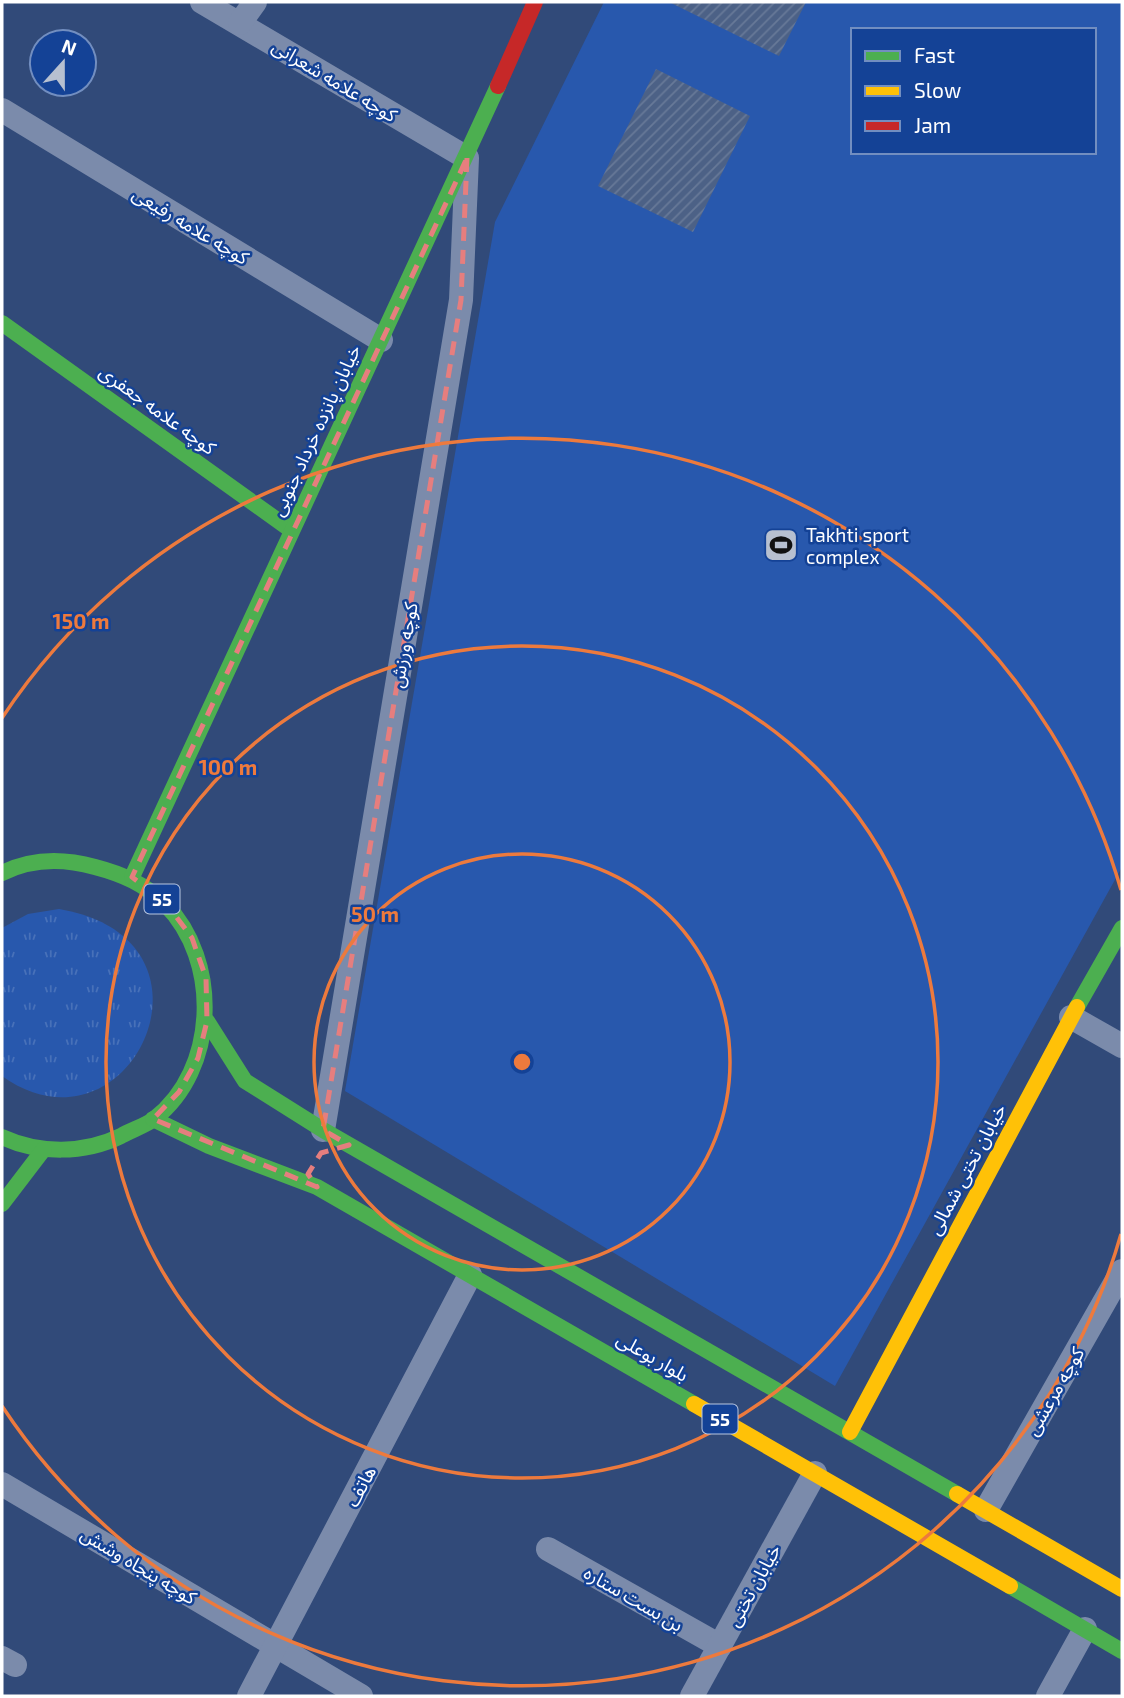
<svg xmlns="http://www.w3.org/2000/svg" width="1124" height="1698" font-family="'Exo 2','Noto Sans Arabic',sans-serif">
  <style>
    .grass { fill: url(#grass-tufts) }
    .pitch { fill: #2858ad; fill-rule: evenodd }
    .building { fill: url(#building-hatch) }
    .lines { fill: none; stroke-linecap: round; stroke-linejoin: round }
    .street { stroke: #7b8bab; stroke-width: 24 }
    .fast { stroke: #4caf50; stroke-width: 16 }
    .slow { stroke: #ffc107; stroke-width: 16 }
    .jam { stroke: #c62828; stroke-width: 16 }
    .marked { fill: none; stroke: #e67e7e; stroke-width: 5; stroke-dasharray: 14 9; stroke-linejoin: round }
    .ring { fill: none; stroke: #ed7a3d; stroke-width: 3.5 }
    .labels { text-anchor: middle; dominant-baseline: central; stroke-width: 5; stroke-linejoin: round; paint-order: stroke }
    .shield { fill: #144296; stroke: #b8c6e0; stroke-width: 2 }
    .shield-label { font-size: 18px; font-weight: bold; fill: #fff }
    .street-label { font-size: 19px; fill: #fff; stroke: #144296 }
    .poi-label { font-size: 19px; fill: #fff; stroke: #144296; text-anchor: start }
    .centre { fill: #ed7a3d; stroke: #144296; stroke-width: 3.5 }
    .ring-label { font-size: 21px; text-anchor: middle; font-weight: bold; fill: #ed7a3d; stroke: #144296; stroke-width: 5; stroke-linejoin: round; paint-order: stroke }
  </style>
  <defs>
    <pattern id="grass-tufts" width="24" height="20" patternUnits="userSpaceOnUse" patternTransform="scale(1.75)"><rect width="24" height="20" fill="#2858ad"/><path d="M3 7l-1-3M5 7V3M7 7l1-3M15 17l-1-3M17 17v-4M19 17l1-3" fill="none" stroke="#4871b9"/></pattern>
    <pattern id="building-hatch" width="6" height="6" patternUnits="userSpaceOnUse" patternTransform="scale(1.75)"><rect width="6" height="6" fill="#4c6186"/><path d="M-1 1l2-2M0 6l6-6M5 7l2-2" fill="none" stroke="#677998"/></pattern>
  </defs>
  <rect width="100%" height="100%" fill="#314a79"/>
  <!-- grass -->
  <path class="grass" d="M59 909C237 939 129 1167 2 1076V928L28 914Z"/>
  <!-- pitch -->
  <path class="pitch" d="M604 2H1122V867L835 1386 345 1091 495 222ZM853 30H1094V152H853Z"/>
  <!-- building -->
  <g class="building">
    <polygon points="669,2 806,2 779,56"/>
    <polygon points="656,69 750,116 693,232 598,186"/>
  </g>
  <g class="lines">
    <!-- street -->
    <g class="street">
      <polyline points="202,2 467,158 461,300 323,1130"/>
      <polyline points="240,23 255,2"/>
      <polyline points="2,110 381,340"/>
      <polyline points="1071,1017 1122,1046"/>
      <polyline points="2,1484 361,1696"/>
      <polyline points="986,1510 1122,1271"/>
      <polyline points="548,1549 720,1646"/>
      <polyline points="2,1658 15,1665"/>
      <polyline points="249,1696 470,1275"/>
      <polyline points="692,1696 815,1473"/>
      <polyline points="1048,1696 1085,1629"/>
    </g>
    <!-- fast -->
    <g class="fast">
      <polyline points="2,323 291,530"/>
      <path d="M2 873C32 858 63 858 95 867 122 874 145 884 165 904 221 960 218 1070 154 1119 145 1126 131 1130 121 1136 84 1154 39 1154 2 1137"/>
      <polyline points="132,877 498,86"/>
      <polyline points="1077,1007 1122,928"/>
      <polyline points="207,1021 245,1081 323,1130 957,1494"/>
      <polyline points="153,1119 209,1146 317,1187 694,1404"/>
      <polyline points="2,1204 44,1149"/>
      <polyline points="1010,1586 1122,1651"/>
    </g>
    <!-- slow -->
    <g class="slow">
      <polyline points="694,1404 1010,1586"/>
      <polyline points="850,1432 1077,1007"/>
      <polyline points="957,1494 1122,1589"/>
    </g>
    <!-- jam -->
    <polyline class="jam" points="498,86 535,2"/>
  </g>
  <!-- marked area -->
  <path class="marked" d="M467 158 461 300 323 1130 349 1145 321 1153 308 1174 317 1187 153 1119 179 1092 198 1058 207 1021 206 978 192 938 166 903 132 877Z"/>
  <!-- distance rings -->
  <g class="ring">
    <circle cx="522" cy="1062" r="208"/>
    <circle cx="522" cy="1062" r="416"/>
    <path d="M1121 1234A623 623 0 0 1 2 1406M2 718A623 623 0 0 1 1121 890"/>
  </g>
  <!-- icons -->
  <defs>
    <g id="stadium-square" transform="scale(1.75)"><rect x="-9" y="-9" width="18" height="18" rx="4" fill="#b7c0d0" stroke="#144296"/><path d="M0-5a6.5 5 0 1 0 0 10a6.5 5 0 1 0 0-10ZM-3.5-1.8h7v3.6h-7Z" fill="#111"/></g>
  </defs>
  <g fill-rule="evenodd">
    <use href="#stadium-square" x="781" y="545"/>
  </g>
  <g class="labels">
    <!-- shield labels -->
    <g class="shield">
      <rect x="144.5" y="884.5" width="35" height="29" rx="5"/>
      <rect x="702.5" y="1404.5" width="35" height="29" rx="5"/>
    </g>
    <g class="shield-label">
      <text x="162" y="899">55</text>
      <text x="720" y="1419">55</text>
    </g>
    <!-- street labels -->
    <g class="street-label">
      <text transform="translate(335 80) rotate(31)">کوچه علامه شعرانی</text>
      <text transform="translate(191 225) rotate(31)">کوچه علامه رفیعی</text>
      <text transform="translate(158 409) rotate(36)">کوچه علامه جعفری</text>
      <text transform="translate(315 430) rotate(-65)">خیابان پانزده خرداد جنوبی</text>
      <text transform="translate(403 645) rotate(-80)">کوچه ورزش</text>
      <text transform="translate(966 1169) rotate(-62)">خیابان تختی شمالی</text>
      <text transform="translate(653 1356) rotate(30)">بلوار بوعلی</text>
      <text transform="translate(1054 1391) rotate(-60)">کوچه مرعشی</text>
      <text transform="translate(360 1486) rotate(-62)">هاتف</text>
      <text transform="translate(139 1565) rotate(31)">کوچه پنجاه وشش</text>
      <text transform="translate(753 1585) rotate(-61)">خیابان تختی</text>
      <text transform="translate(634 1598) rotate(30)">بن بست ستاره</text>
    </g>
    <!-- poi labels -->
    <g class="poi-label">
      <text x="806" y="534">Takhti sport<tspan x="806" dy="22">complex</tspan></text>
    </g>
  </g>
  <circle cx="522" cy="1062" r="10" class="centre"/>
  <g class="ring-label">
    <text x="81" y="629">150 m</text>
    <text x="228" y="775">100 m</text>
    <text x="375" y="922">50 m</text>
  </g>
  <!-- border -->
  <rect width="1124" height="1698" fill="none" stroke="#ffffff" stroke-width="7"/>
  <!-- legend -->
  <rect x="851" y="28" width="245" height="126" fill="#144296" stroke="#728ec0" stroke-width="2"/>
  <rect x="865" y="51" width="35" height="10" fill="#4caf50" stroke="#728ec0" stroke-width="2"/>
  <text x="914" y="63" font-size="21" fill="#ffffff">Fast</text>
  <rect x="865" y="86" width="35" height="10" fill="#ffc107" stroke="#728ec0" stroke-width="2"/>
  <text x="914" y="98" font-size="21" fill="#ffffff">Slow</text>
  <rect x="865" y="121" width="35" height="10" fill="#c62828" stroke="#728ec0" stroke-width="2"/>
  <text x="914" y="133" font-size="21" fill="#ffffff">Jam</text>
  <!-- north arrow -->
  <g transform="translate(63 63) rotate(21)"><circle r="33" fill="#144296" stroke="#728ec0" stroke-width="2"/>
  <path d="M0-5L12 26L0 18L-12 26Z" fill="#b7c0d0"/>
  <text y="-10" font-size="19" font-weight="bold" text-anchor="middle" fill="#ffffff">N</text>
  </g>
</svg>
